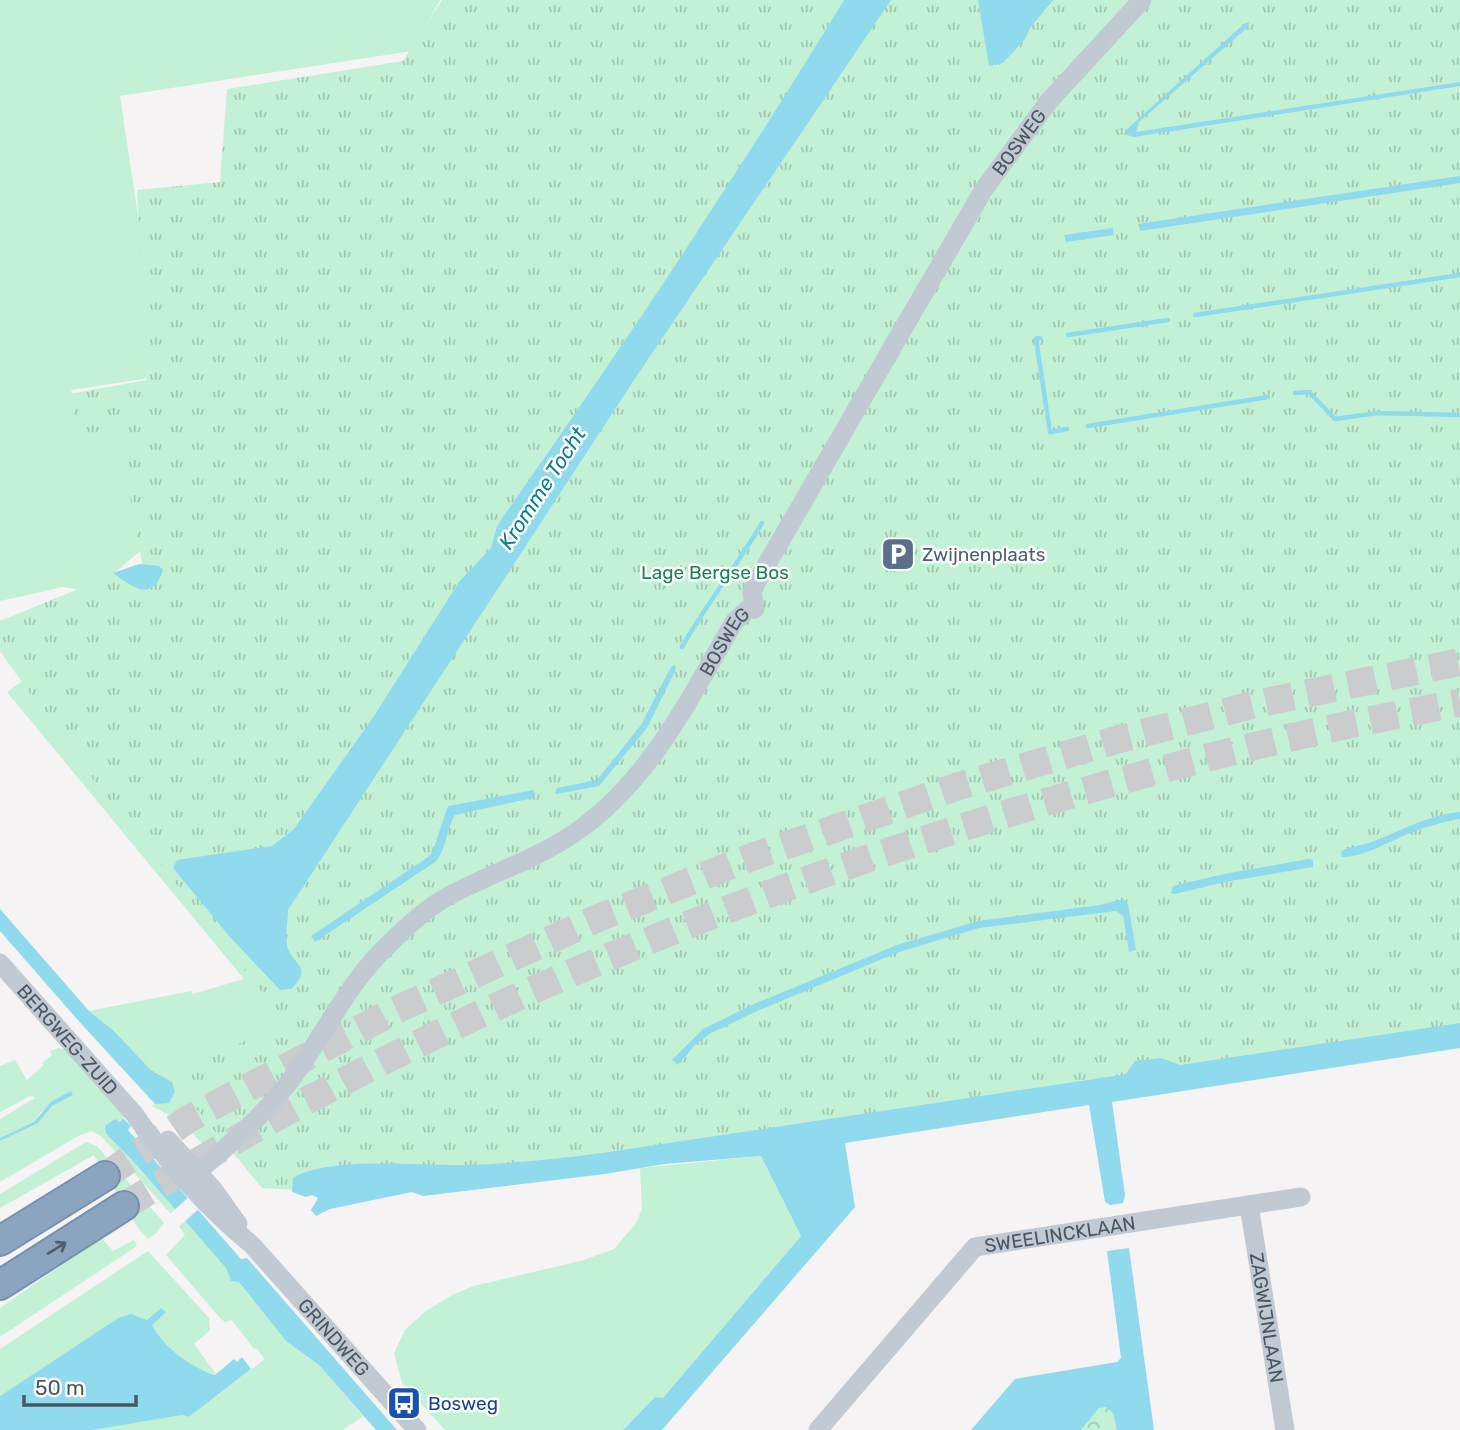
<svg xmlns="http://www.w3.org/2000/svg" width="1460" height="1430" font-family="Rubik,sans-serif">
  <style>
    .grass { fill: #c3f1d5 }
    .forest { fill: url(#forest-crowns) }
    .park { fill: url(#park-tufts) }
    .water { fill: #90daee }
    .pier { fill: #f5f3f3 }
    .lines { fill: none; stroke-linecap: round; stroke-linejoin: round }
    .stream { stroke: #90daee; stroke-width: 4.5 }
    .highway-tunnel { stroke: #caccce; stroke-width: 28; stroke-dasharray: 28 14; stroke-linecap: butt }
    .highway-casing { stroke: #7690ad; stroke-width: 32 }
    .minor { stroke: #c1cad2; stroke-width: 19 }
    .highway { stroke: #8ba5c1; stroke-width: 28 }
    .oneway { stroke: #505e6b }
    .labels { text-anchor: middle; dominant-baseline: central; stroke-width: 5; stroke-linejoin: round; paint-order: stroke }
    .street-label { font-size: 19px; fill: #4a5661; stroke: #fff }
    .service-label { font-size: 19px; fill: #4e5e75; stroke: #fff; text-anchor: start }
    .park-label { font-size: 19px; fill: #17864f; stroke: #fff }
    .transit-label { font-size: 19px; fill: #164399; stroke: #fff; text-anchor: start }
    .water-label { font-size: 21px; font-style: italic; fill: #0c7c9b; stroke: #fff }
  </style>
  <defs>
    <pattern id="forest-crowns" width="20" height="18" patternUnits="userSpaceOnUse" patternTransform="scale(1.75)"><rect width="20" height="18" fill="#c3f1d5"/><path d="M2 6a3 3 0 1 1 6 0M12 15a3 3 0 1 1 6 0" fill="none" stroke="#a0c6b0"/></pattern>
    <pattern id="park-tufts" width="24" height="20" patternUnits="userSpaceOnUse" patternTransform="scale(1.75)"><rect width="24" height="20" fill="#c3f1d5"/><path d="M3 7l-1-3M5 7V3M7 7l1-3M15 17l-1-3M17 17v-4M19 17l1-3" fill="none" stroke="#a0c6b0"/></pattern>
  </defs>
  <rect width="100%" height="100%" fill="#f5f3f3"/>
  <!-- grass -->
  <g class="grass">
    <polygon points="0,0 440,0 412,51 120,96 162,376 71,390 78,409 126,436 144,548 114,573 143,600 63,587 0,601"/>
    <polygon points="21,682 25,682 305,928 274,1089 211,1149 207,1149 180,1120 151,1106 155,1104 161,1075 151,1070 113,1030 89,1011 191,991 193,994 244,979 7,692"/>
    <polygon points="58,1048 67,1050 125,1116 106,1134 133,1161 175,1210 171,1214 101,1136 92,1131 80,1135 0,1182 0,1141 38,1123 52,1106 73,1095 71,1091 41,1112 34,1122 0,1138 0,1119 35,1098 32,1095 0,1112 0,1066 15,1060 27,1080 44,1065 42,1063 52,1055 50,1051"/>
    <polygon points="86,1142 97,1146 164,1223 156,1233 148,1239 138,1228 94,1155 0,1208 0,1194"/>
    <polygon points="761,1156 801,1236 663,1399 655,1397 623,1430 445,1430 402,1383 394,1353 405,1330 426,1311 452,1295 474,1286 584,1260 614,1249 636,1223 642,1209 640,1168"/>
    <polygon points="185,1221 241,1283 286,1341 319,1365 363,1416 343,1430 93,1430 182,1415 189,1417 265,1359 256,1348 254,1349 232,1320 225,1322 221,1319 166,1255 185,1235 179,1226"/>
    <polygon points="101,1237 113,1251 134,1240 137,1246 0,1337 0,1308"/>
    <path d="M148 1251 209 1318 210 1330 194 1344 216 1374C195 1374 162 1343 152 1325L165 1312 147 1321 118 1318 0 1396V1349Z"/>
  </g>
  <!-- forest -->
  <polygon class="forest" points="1099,1407 1106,1407 1113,1413 1117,1430 1081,1430"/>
  <!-- park -->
  <polygon class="park" points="442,0 1460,0 1460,1029 361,1193 262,1188 171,1078 285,1021 72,753 0,651 0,621 142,563 120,440 81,445 70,394 147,380 137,190 220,182 227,89 403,61"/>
  <!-- water -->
  <g class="water">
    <path d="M844 0H891L636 377 288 910C288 921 285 934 287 945 291 965 315 966 291 989L280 990 230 937 173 868 177 860 272 846 294 829 374 716 459 582 491 548 497 526 503 517C622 348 737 176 844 0Z"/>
    <polygon points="978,0 1053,0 1030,28 1025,39 1003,63 989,66"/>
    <polygon points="1245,23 1249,23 1247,28 1139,122 1136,132 1460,82 1460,86 1134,137 1127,135 1127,129"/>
    <polygon points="1460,176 1460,183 1140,231 1138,224"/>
    <polygon points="1113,228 1114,235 1066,242 1064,235"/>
    <path d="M139 564 159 566 163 570C152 603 134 588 113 573Z"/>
    <polygon points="675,665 676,669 647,728 599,786 557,794 555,793 557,788 597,780 641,725 671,667"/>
    <path d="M534 790 533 798 455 815C446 829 447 850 435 862L315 942 311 936 428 857 432 853 448 806Z"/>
    <path d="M1460 812V819C1440 822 1419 829 1401 837 1382 845 1363 857 1342 857L1341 852 1345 849C1355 846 1367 844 1377 840 1404 829 1430 815 1460 812Z"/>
    <polygon points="1309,859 1313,860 1313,867 1225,882 1175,894 1171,893 1173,886 1224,874"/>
    <polygon points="1123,899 1128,904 1136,950 1129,952 1123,916 1116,911 979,928 899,952 757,1011 711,1033 695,1045 678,1065 672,1060 703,1029 754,1004 897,945 978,921 1100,905"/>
    <polygon points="0,909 89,1011 113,1030 151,1070 172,1082 175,1092 169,1103 155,1104 76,1018 0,931"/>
    <path d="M1460 1023V1048L1112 1102 1125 1195 1123 1203 1110 1205 1105 1202 1089 1105 845 1143 855 1207 662 1430H623L655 1397 663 1398 801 1236 761 1156 664 1164 605 1174 423 1196 412 1192 330 1209 316 1216 311 1210 318 1198 312 1195 306 1197 292 1192 293 1178C328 1156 420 1166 463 1165 510 1164 556 1159 602 1153L1121 1075 1126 1074 1135 1061 1161 1058 1180 1065Z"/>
    <polygon points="71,1091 73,1095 52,1106 38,1123 0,1141 0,1138 34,1122 51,1102"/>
    <polygon points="123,1118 131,1126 128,1130 241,1259 247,1258 397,1430 376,1430 319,1365 286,1341 239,1282 231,1281 226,1268 133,1161 106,1134 105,1126 115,1119 120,1122"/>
    <polygon points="1129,1248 1154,1430 1117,1430 1113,1413 1106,1407 1099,1408 1081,1430 971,1430 1015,1379 1117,1362 1121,1358 1107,1251"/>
    <path d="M161 1308 166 1312 152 1325C164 1347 191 1368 215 1375L234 1359 237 1362 242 1357 251 1369 189 1417 182 1415 93 1430H0V1396L118 1318 131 1314 147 1320Z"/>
  </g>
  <!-- pier -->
  <polygon class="pier" points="191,1195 201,1207 183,1223 172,1212"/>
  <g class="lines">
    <!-- stream -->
    <g class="stream">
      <polyline points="1195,315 1460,275"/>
      <polyline points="1068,335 1168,320"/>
      <polyline points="1040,338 1036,339 1050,432 1067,429"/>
      <polyline points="1295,393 1309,392 1335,419 1377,413 1460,415"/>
      <polyline points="1088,426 1268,397"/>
      <path d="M682 647C706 604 737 566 762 523"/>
    </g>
    <!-- highway-tunnel -->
    <g class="highway-tunnel">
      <polyline points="105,1176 190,1118 396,1010 598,918 749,858 959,786 1116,740 1256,704 1460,662"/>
      <path d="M124 1206C408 1030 719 899 1039 804 1178 763 1318 728 1460 703"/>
    </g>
    <!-- highway casing -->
    <g class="highway-casing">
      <g id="highway">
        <polyline points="0,1241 105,1176"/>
        <polyline points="0,1285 124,1206"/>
      </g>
    </g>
    <!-- minor -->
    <g class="minor">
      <path id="s1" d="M0 963 135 1115C167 1163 207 1208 252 1245L417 1430"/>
      <polyline points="168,1140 213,1189 238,1224"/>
      <path id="s2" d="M186 1181C224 1150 263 1117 292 1078 325 1034 347 984 388 945 405 928 424 910 445 898 486 875 533 861 573 834 649 783 689 699 734 622L747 610 755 609 752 593 756 583 984 189 1049 101 1142 0"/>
      <path id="s3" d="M1249 1205 1285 1430"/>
      <path id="s4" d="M818 1430 975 1247 1301 1197"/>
    </g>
    <!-- highway -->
    <use href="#highway" class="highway"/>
  </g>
  <!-- one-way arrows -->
  <defs><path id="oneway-shaft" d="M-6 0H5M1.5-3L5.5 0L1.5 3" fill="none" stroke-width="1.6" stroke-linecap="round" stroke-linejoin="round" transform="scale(1.75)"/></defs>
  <use class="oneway" href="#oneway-shaft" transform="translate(57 1248) rotate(-32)"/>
  <!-- icons -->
  <defs>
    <g id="parking-square" transform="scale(1.75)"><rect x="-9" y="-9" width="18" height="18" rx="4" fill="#5c6f8a" stroke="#fff"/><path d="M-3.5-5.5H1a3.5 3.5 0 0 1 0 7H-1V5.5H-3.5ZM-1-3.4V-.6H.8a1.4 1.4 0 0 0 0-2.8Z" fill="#fff"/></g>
    <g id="bus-square" transform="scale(1.75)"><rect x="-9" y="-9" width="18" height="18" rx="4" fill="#1a4fb4" stroke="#fff"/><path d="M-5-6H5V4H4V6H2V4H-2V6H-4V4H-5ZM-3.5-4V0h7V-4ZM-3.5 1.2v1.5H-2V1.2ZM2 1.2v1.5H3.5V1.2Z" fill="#fff"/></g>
  </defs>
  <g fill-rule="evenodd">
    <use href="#parking-square" x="898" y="554"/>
    <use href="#bus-square" x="404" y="1403"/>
  </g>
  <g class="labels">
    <!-- street labels -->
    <g class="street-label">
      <text stroke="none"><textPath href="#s2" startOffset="1365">BOSWEG</textPath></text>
      <text stroke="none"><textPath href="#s2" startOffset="777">BOSWEG</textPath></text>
      <text stroke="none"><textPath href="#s1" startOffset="102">BERGWEG-ZUID</textPath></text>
      <text stroke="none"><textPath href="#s4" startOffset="327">SWEELINCKLAAN</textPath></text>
      <text stroke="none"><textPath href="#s3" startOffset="114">ZAGWIJNLAAN</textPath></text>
      <text stroke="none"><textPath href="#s1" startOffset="502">GRINDWEG</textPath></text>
    </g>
    <!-- service labels -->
    <g class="service-label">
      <text x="922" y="554">Zwijnenplaats</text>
    </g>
    <!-- park labels -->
    <g class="park-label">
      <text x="715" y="572">Lage Bergse Bos</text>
    </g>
    <!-- transit labels -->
    <g class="transit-label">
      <text x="428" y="1403">Bosweg</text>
    </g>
    <!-- water labels -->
    <g class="water-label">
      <text transform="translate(542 488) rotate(-57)">Kromme Tocht</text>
    </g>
  </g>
  <!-- scale -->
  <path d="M24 1395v10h112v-10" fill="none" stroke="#4a5661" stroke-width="3.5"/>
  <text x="35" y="1395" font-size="21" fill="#4a5661" stroke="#ffffff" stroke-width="5" paint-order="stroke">50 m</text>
</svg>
